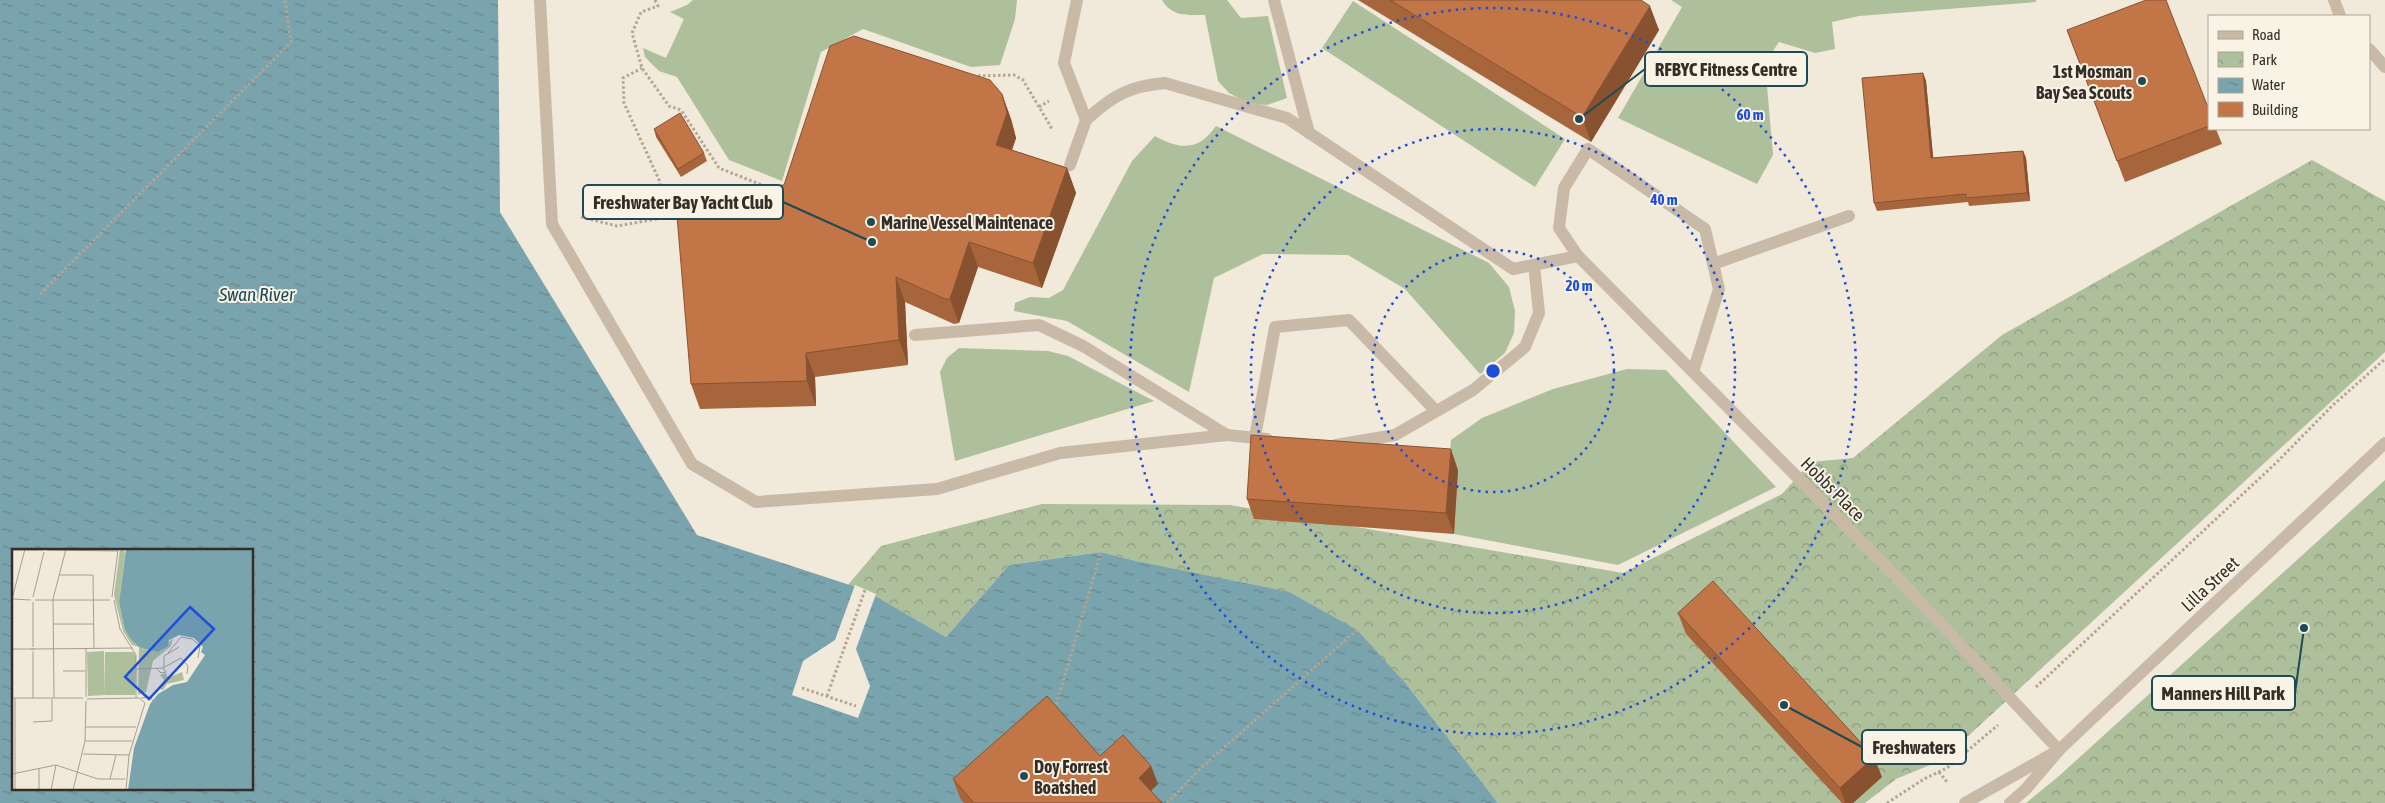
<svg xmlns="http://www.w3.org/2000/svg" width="2385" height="803" font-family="'Asap Condensed',sans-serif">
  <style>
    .grass { fill: #aebf9b }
    .park { fill: url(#park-crowns) }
    .water { fill: url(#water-ripples); fill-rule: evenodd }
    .pier { fill: #f1e9da }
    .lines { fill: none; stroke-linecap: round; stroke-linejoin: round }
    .path { stroke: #b4a591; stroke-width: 3; stroke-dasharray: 2.5 2.5; stroke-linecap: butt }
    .minor { stroke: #c8baa7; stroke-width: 12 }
    .wall { fill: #a7653c }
    .shaded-wall { fill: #885231 }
    .building { fill: #c27546; stroke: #885231 }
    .ring { fill: none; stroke: #1d4ed8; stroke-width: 2.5; stroke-dasharray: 2.5 5 }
    .poi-dot { fill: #1e4a55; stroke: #f9f3e6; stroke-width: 2 }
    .labels { text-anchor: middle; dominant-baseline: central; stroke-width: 4; stroke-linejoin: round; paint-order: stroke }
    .poi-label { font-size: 18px; font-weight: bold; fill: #352d27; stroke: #f9f3e6; text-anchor: start }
    .street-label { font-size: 18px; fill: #352d27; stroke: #f9f3e6 }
    .water-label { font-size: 19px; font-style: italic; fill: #1e4a55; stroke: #f9f3e6 }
    .inset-road { fill: none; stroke: #a69e92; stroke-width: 1 }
    .view { fill: #1d4ed8; fill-opacity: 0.15; stroke: #1d4ed8; stroke-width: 2.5 }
    .inset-edge { fill: none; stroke: #352d27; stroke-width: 2.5 }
    .centre { fill: #1d4ed8; stroke: #f9f3e6; stroke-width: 2.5 }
    .ring-label { font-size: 15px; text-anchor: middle; font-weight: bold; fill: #1d4ed8; stroke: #f9f3e6; stroke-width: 4; stroke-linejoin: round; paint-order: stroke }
    .leader { fill: none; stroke: #1e4a55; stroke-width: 2 }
    .callout-dot { fill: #1e4a55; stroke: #f9f3e6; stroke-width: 2 }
    .callout { fill: #f9f3e6; stroke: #1e4a55; stroke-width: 2 }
    .callout-label { font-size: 19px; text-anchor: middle; font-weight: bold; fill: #352d27 }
  </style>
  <defs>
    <pattern id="park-crowns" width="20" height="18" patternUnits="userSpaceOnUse" patternTransform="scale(1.25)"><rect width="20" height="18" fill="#aebf9b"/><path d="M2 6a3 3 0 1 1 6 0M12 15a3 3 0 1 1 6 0" fill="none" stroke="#8e9c7e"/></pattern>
    <pattern id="water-ripples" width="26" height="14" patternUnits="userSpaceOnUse" patternTransform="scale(1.25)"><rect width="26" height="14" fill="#7aa4ad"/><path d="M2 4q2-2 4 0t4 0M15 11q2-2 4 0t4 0" fill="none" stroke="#65868d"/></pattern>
  </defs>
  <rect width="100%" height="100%" fill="#f1e9da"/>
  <!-- grass -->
  <g class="grass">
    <polygon points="693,0 1017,0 1015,19 1000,65 971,67 863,29 821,52 782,181 729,160 677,77 659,71 645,57 643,48 666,58 684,19 670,12 687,5"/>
    <path d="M1162 0H1227L1241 18 1268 16 1287 98 1267 105 1248 103 1229 93 1218 81 1205 15C1187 15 1172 17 1162 0Z"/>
    <polygon points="1671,0 2036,0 2036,2 1859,16 1832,22 1835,49 1815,53 1779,42 1765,63 1773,155 1757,184 1618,118 1682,7"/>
    <polygon points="1353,1 1565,139 1535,187 1322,48"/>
    <path d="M1216 126 1489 263 1509 287 1515 311 1514 333 1505 353 1480 374 1405 289 1348 255 1263 254 1214 278 1189 392 1067 321 1014 311 1015 303 1030 297 1049 298 1063 290 1132 161 1155 136C1180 150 1199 151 1216 126Z"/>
    <polygon points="959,348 1048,351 1068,356 1154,401 955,461 940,372 947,358"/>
    <polygon points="1627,369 1666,370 1776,487 1618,565 1454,534 1458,470 1449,469 1451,440 1482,418 1553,389"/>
  </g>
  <!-- park -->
  <g class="park">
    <polygon points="2312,160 2385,201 2385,352 1942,760 1896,779 1865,803 1498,803 1407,685 1140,562 1101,552 1009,565 946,637 865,590 847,586 881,546 1042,504 1230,505 1623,573 1782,494 1811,462 1853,458 2002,335"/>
    <polygon points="2385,480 2385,803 2026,803 2059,776"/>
  </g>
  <!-- water -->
  <path class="water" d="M0 0H498L500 212 697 535 865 590 946 637 1009 565 1101 552 1140 562 1289 592 1357 630 1407 685 1498 803H0ZM14 550H252V789H14Z"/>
  <!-- pier -->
  <polygon class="pier" points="855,585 876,594 856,649 870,686 858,718 792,695 803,661 835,640"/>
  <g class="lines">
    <!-- path -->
    <g class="path">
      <polyline points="655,0 658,6 641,12 632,33 642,68 669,106 681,110 719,168 767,187"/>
      <polyline points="973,76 1014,75 1023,80 1051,127 1050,130"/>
      <polyline points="1039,107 1049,101"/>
      <polyline points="581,217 617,226 662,218 660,182 624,103 623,78 642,68"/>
      <polyline points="40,294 291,42 285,0"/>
      <polyline points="2036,687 2276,463 2333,405 2385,359"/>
      <polyline points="802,688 856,706"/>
      <polyline points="827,696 865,590"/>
      <polyline points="1055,709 1101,552"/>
      <polyline points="1939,772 1947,782"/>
      <polyline points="1167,803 1202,767 1357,630"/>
      <polyline points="1887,803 1924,779 1947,768 1998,725"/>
    </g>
    <!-- minor -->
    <g class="minor">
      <polyline points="540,0 552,224 692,464 756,502 937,489 1060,453 1227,435"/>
      <path d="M1077 0 1064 63 1086 120C1112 96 1129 86 1165 83L1287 118 1513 269 1578 256"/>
      <polyline points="1274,0 1309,133"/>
      <polyline points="2334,0 2340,16"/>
      <polyline points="2369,49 2385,67"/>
      <polyline points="1070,165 1086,120"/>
      <polyline points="1713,264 1849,216"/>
      <polyline points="915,335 1039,325 1083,346 1227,435 1267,439"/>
      <polyline points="1693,372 1719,289 1705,229 1588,149 1564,188 1559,228 1578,256 1911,592 2059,750"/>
      <polyline points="1255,437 1275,327 1349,320 1436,411"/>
      <polyline points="1336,445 1395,435 1473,390 1525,347 1539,313 1534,265"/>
      <polyline points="1965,803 2052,754"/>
      <polyline points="2010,803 2026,789 2059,750 2385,443"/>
    </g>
  </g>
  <!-- wall -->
  <g class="wall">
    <polygon points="1358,0 1641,0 1659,30 1591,142"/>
    <polygon points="2067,30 2209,110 2209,129 2216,129 2222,144 2125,182"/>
    <polygon points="1923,73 1926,81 1933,158 2023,151 2026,158 2030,201 1969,206 1968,202 1877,211 1874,203"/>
    <polygon points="1002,94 1011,119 1016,138 1012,150 1067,168 1076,193 1042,288 978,267 959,323 954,324 905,302 908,365 815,377 816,406 700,409 691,384 784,185"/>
    <polygon points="654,129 704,153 707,161 681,177 656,137"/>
    <polygon points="1458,470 1454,534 1254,519 1247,499"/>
    <polygon points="1678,613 1882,777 1853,803 1842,803 1686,634"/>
    <polygon points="1100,756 1151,766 1158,784 1151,791 1162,803 964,803 960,798 953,779"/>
  </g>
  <!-- shaded-wall -->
  <g class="shaded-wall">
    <polygon points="1650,6 1659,30 1591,142 1582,117"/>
    <polygon points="1923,73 1926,81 1934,166 1931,158"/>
    <polygon points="1002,94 1011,119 1016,138 1005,170 996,145"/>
    <polygon points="2023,151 2026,158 2030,201 2027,193"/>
    <polygon points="1067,168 1076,193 1042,288 1033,263"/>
    <polygon points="969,242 978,267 959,323 950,299"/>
    <polygon points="896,277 905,302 908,365 899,340"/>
    <polygon points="806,353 815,377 816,406 807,381"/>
    <polygon points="1451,449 1458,470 1454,534 1446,513"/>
    <polygon points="1874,757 1882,777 1853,803 1845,803 1840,788"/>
    <polygon points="1151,766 1158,784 1145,796 1139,778"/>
  </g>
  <!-- building -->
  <g class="building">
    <polygon points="1390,0 1641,0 1650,6 1582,117"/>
    <polygon points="2146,0 2166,0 2209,110 2209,126 2117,161 2067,30"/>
    <polygon points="854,36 990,80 1002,94 1007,113 996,145 1067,168 1033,263 969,242 950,299 945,299 896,277 899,340 806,353 807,381 691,384 675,192 784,185 830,46"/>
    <polygon points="1923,73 1931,158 2023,151 2027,193 1966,198 1966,194 1874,203 1862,78"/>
    <polygon points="680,113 704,153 678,169 654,129"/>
    <polygon points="1251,435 1451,449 1446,513 1247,499"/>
    <polygon points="1713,581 1874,757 1840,788 1678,613"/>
    <polygon points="1047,696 1100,756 1123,735 1151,766 1139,778 1162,803 974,803 953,779"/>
  </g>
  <!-- distance rings -->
  <g class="ring">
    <circle cx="1493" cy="371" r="121"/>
    <circle cx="1493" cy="371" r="242"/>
    <circle cx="1493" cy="371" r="363"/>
  </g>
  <!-- markers -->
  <g class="poi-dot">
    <circle cx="2142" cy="81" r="5"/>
    <circle cx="871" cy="222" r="5"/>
    <circle cx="1024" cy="776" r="5"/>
  </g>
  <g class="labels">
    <!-- poi labels -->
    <g class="poi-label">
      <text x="2132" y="71" text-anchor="end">1st Mosman<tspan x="2132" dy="21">Bay Sea Scouts</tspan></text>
      <text x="881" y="222">Marine Vessel Maintenace</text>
      <text x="1034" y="766">Doy Forrest<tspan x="1034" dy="21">Boatshed</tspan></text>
    </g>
    <!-- street labels -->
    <g class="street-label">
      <text transform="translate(1833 489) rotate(45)">Hobbs Place</text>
      <text transform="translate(2210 584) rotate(-43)">Lilla Street</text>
    </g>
    <!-- water labels -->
    <g class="water-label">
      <text x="257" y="294">Swan River</text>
    </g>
  </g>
  <!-- overview -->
  <g transform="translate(12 549)">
    <rect width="241" height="241" fill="#f1e9da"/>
    <path d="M92 102 93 146 76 147 75 103ZM170 123 172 131 155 135 151 141 146 140 152 131 148 126 154 124 156 129Z" fill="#aebf9b"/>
    <path d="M108 0H112L113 5 107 53 112 79 149 102 161 89 159 97 141 112 134 143 126 146 127 98 120 96 111 82 102 46ZM93 103H121L124 107 123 146H93Z" fill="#aebf9b"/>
    <path d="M114 0H241V241H116L122 199 138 155 146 145 161 136 175 133 193 106 189 103 191 98 182 89 167 86 157 91 156 97 146 103 127 98 118 89 112 78 107 53Z" fill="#7aa4ad"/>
    <path class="inset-road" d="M0 1H31M35 1 106 2M47 26H81L82 100M21 48 32 3M100 48 106 1M1 50 19 51M23 51H98M102 51 108 80 124 106V149M21 53V98M41 75H81M1 100H23H19M23 100 121 99M74 100V148M156 104 169 88 180 90 188 97 186 109M152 118V107L167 98M124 120 151 119 169 109 176 117 175 125M145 120 149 124 154 123 151 119M51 122H73M0 149V50L13 0M1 149H71M3 149V241M21 149V102M42 149 41 50 54 0M129 149 138 148 142 153M75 150 127 149 133 154 117 206 114 241M21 173 40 172V150M74 178H124M73 192H120M71 205 117 206M27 219V241M0 225 44 216 86 230H113M98 230 104 206M39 241 44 216M61 241 73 192 74 152"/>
    <path class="view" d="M178 58 202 80 137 150 113 128Z"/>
    <rect width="241" height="241" class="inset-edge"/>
  </g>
  <circle cx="1493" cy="371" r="8" class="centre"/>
  <g class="ring-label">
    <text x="1750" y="120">60 m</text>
    <text x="1664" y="205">40 m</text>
    <text x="1579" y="291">20 m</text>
  </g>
  <!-- callouts -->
  <path class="leader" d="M1579 119L1645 69M872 242L783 202M2304 628L2295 693M1784 705L1862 747"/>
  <g class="callout-dot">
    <circle cx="1579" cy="119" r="5"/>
    <circle cx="872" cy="242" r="5"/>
    <circle cx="2304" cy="628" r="5"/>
    <circle cx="1784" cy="705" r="5"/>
  </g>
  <g class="callout">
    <rect x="1645" y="52" width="162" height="34" rx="5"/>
    <rect x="583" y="185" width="200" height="34" rx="5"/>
    <rect x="2152" y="676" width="143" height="34" rx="5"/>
    <rect x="1862" y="730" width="104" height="34" rx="5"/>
  </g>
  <g class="callout-label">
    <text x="1726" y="76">RFBYC Fitness Centre</text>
    <text x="683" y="209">Freshwater Bay Yacht Club</text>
    <text x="2223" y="700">Manners Hill Park</text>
    <text x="1914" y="754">Freshwaters</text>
  </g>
  <!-- legend -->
  <rect x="2208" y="15" width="162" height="115" fill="#f9f3e6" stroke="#aba49a"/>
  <rect x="2218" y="31" width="25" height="8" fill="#c8baa7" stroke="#aba49a"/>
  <text x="2252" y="40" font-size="15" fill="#352d27">Road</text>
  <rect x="2218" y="52" width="25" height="15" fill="url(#park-crowns)" stroke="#aba49a"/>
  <text x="2252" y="65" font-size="15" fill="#352d27">Park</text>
  <rect x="2218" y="78" width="25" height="15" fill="url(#water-ripples)" stroke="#aba49a"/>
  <text x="2252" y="90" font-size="15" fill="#352d27">Water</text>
  <rect x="2218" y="102" width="25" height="15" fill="#c27546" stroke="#aba49a"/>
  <text x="2252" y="115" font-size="15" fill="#352d27">Building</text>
</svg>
